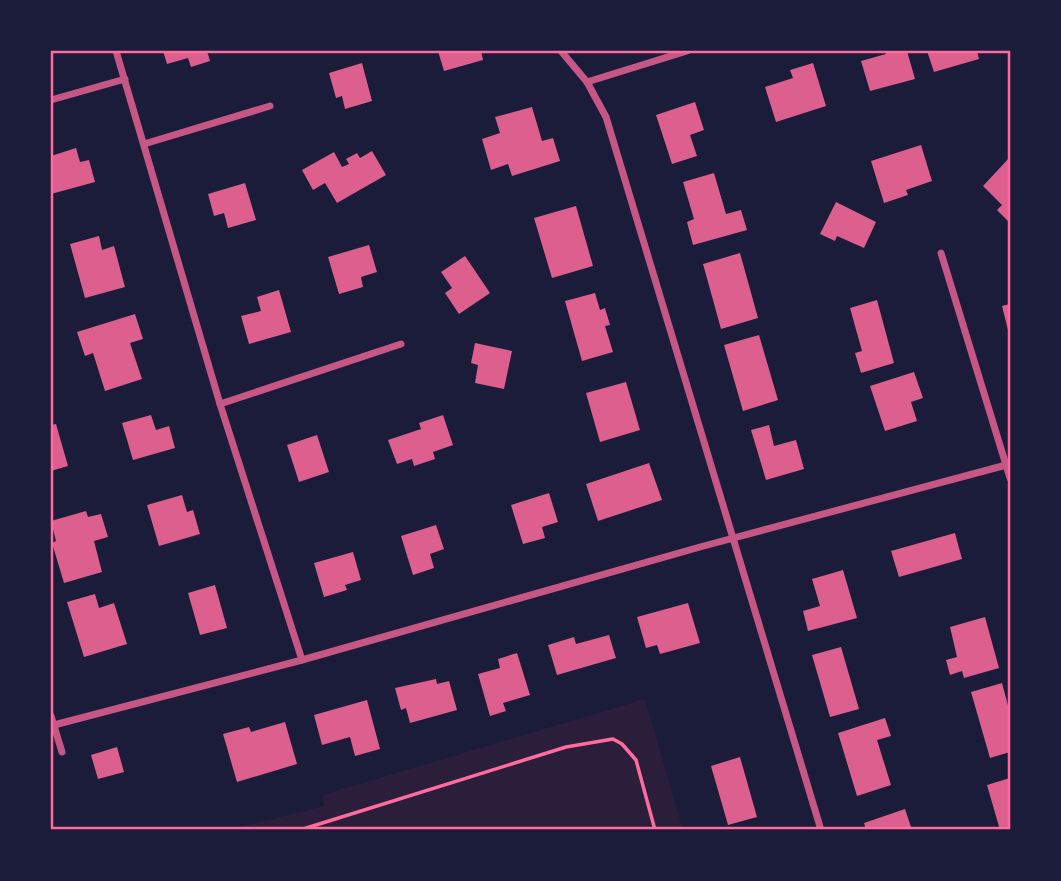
<svg xmlns="http://www.w3.org/2000/svg" width="1061" height="881" font-family="'Noto Sans',sans-serif">
  <style>
    .green { fill: #2a1e3b }
    .building { fill: #dd5f8e }
    .lines { fill: none; stroke-linecap: round; stroke-linejoin: round }
    .path { stroke: #ff6b9d; stroke-width: 3.5 }
    .minor { stroke: #c65784; stroke-width: 7 }
    .neatline { fill: none; stroke: #ff6b9d; stroke-width: 2.5 }
  </style>
  <rect width="100%" height="100%" fill="#1b1b3a"/>
  <!-- green -->
  <polygon class="green" points="645,699 683,830 228,830 324,806 322,795"/>
  <!-- building -->
  <g class="building">
    <polygon points="163,51 207,51 210,61 191,67 188,58 167,64"/>
    <polygon points="438,51 481,51 483,60 444,71"/>
    <polygon points="885,51 907,51 915,79 870,91 861,61 886,54"/>
    <polygon points="927,51 977,51 979,59 934,72"/>
    <polygon points="362,63 372,101 345,109 342,96 336,98 329,73"/>
    <polygon points="813,63 826,106 776,122 765,87 793,78 790,70"/>
    <polygon points="695,102 704,130 690,135 697,156 672,164 656,115"/>
    <polygon points="532,107 542,141 553,138 560,161 512,176 508,164 491,170 482,139 500,133 495,117"/>
    <polygon points="921,145 932,181 906,190 908,195 884,203 871,161"/>
    <polygon points="76,148 80,162 89,160 95,182 51,194 51,156"/>
    <polygon points="372,151 386,175 337,203 325,183 313,190 302,170 334,152 342,167 349,164 346,159 357,153 360,158"/>
    <polygon points="1010,157 1010,223 997,210 1002,205 983,186"/>
    <polygon points="714,173 726,214 741,210 747,230 693,245 687,222 694,219 683,182"/>
    <polygon points="245,183 256,220 228,228 224,213 214,216 208,194"/>
    <polygon points="836,202 876,222 864,248 837,236 835,241 820,234"/>
    <polygon points="576,206 593,266 552,278 534,218"/>
    <polygon points="99,236 102,250 114,246 125,287 85,298 70,244"/>
    <polygon points="369,245 377,272 361,277 363,287 339,294 328,257"/>
    <polygon points="740,253 758,318 721,329 703,264"/>
    <polygon points="465,256 490,293 459,314 445,293 452,288 441,272"/>
    <polygon points="279,290 291,332 249,344 241,316 261,311 257,297"/>
    <polygon points="595,293 600,310 605,308 610,325 605,326 613,352 582,361 565,301"/>
    <polygon points="877,300 894,363 861,373 855,353 862,351 850,308"/>
    <polygon points="1010,304 1010,334 1009,334 1002,306"/>
    <polygon points="135,314 143,339 130,343 142,379 105,391 93,353 85,356 77,332"/>
    <polygon points="759,335 778,400 743,411 724,345"/>
    <polygon points="475,343 512,351 504,389 475,383 478,365 471,363"/>
    <polygon points="914,372 923,398 911,402 917,421 885,431 870,386"/>
    <polygon points="626,382 640,430 600,442 586,393"/>
    <polygon points="151,415 156,430 169,426 175,448 133,460 122,423"/>
    <polygon points="443,415 453,445 433,452 435,459 414,466 412,459 397,464 388,440 421,429 419,423"/>
    <polygon points="56,424 68,466 51,471 51,425"/>
    <polygon points="769,425 774,446 796,440 804,469 766,480 751,430"/>
    <polygon points="317,435 329,472 299,482 287,445"/>
    <polygon points="649,463 662,500 598,521 586,484"/>
    <polygon points="549,493 558,522 542,527 545,538 523,544 511,505"/>
    <polygon points="182,495 187,512 193,510 200,534 159,546 147,505"/>
    <polygon points="86,511 88,517 101,514 108,537 94,541 102,572 64,583 52,543 56,541 51,521"/>
    <polygon points="436,525 444,549 430,554 434,568 413,575 401,536"/>
    <polygon points="955,533 962,559 899,577 891,551"/>
    <polygon points="353,552 361,580 345,585 347,590 324,597 314,563"/>
    <polygon points="843,570 857,618 808,631 803,611 820,606 812,579"/>
    <polygon points="215,585 227,628 200,635 188,593"/>
    <polygon points="95,594 99,608 114,603 127,644 84,657 67,602"/>
    <polygon points="688,603 700,643 660,654 657,645 646,648 637,617"/>
    <polygon points="985,617 999,668 964,678 962,671 950,675 946,660 957,657 950,627"/>
    <polygon points="609,635 616,658 557,675 548,645 574,637 576,644"/>
    <polygon points="841,647 859,709 830,717 812,655"/>
    <polygon points="517,653 530,695 503,703 506,711 490,716 478,674 500,668 498,659"/>
    <polygon points="436,679 437,684 449,681 457,710 410,723 406,708 401,710 395,688"/>
    <polygon points="1002,683 1010,713 1010,752 990,758 971,692"/>
    <polygon points="367,700 380,749 355,756 350,737 322,745 314,715"/>
    <polygon points="885,718 891,736 877,740 891,785 857,796 838,733"/>
    <polygon points="285,722 297,764 237,782 223,734 249,727 251,732"/>
    <polygon points="117,747 124,772 98,779 91,755"/>
    <polygon points="740,757 757,817 728,825 711,766"/>
    <polygon points="1010,778 1010,830 1000,830 987,785"/>
    <polygon points="905,809 912,830 866,830 864,823"/>
  </g>
  <g class="lines">
    <!-- path -->
    <polyline class="path" points="300,830 566,747 613,739 622,744 636,760 655,830"/>
    <!-- minor -->
    <g class="minor">
      <polyline points="116,51 220,404 302,660"/>
      <polyline points="561,51 587,82 606,117 821,830"/>
      <polyline points="587,82 687,51"/>
      <polyline points="51,100 125,79"/>
      <polyline points="144,144 270,106"/>
      <polyline points="941,253 1010,478"/>
      <polyline points="220,404 401,344"/>
      <polyline points="51,716 62,752"/>
      <polyline points="54,725 302,660 700,547 1010,464"/>
    </g>
  </g>
  <!-- border -->
  <rect width="1061" height="881" fill="none" stroke="#1b1b3a" stroke-width="105"/>
  <rect x="52" y="52" width="957" height="776" class="neatline"/>
</svg>
